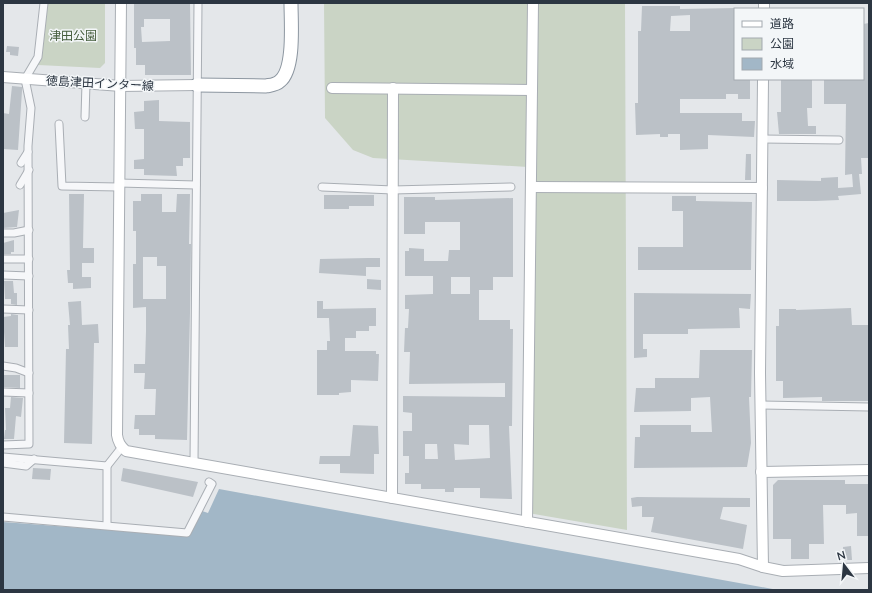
<svg xmlns="http://www.w3.org/2000/svg" width="872" height="593" font-family="Lato,'Noto Sans JP',sans-serif">
  <style>
    .green { fill: #cad4c5 }
    .water { fill: #a2b7c7 }
    .building { fill: #bbc1c7; fill-rule: evenodd }
    .lines { fill: none; stroke-linecap: round; stroke-linejoin: round }
    .street-casing { stroke: #a9aeb4; stroke-width: 9 }
    .secondary-casing { stroke: #a9aeb4; stroke-width: 12 }
    .highway-casing { stroke: #8c96a0; stroke-width: 15 }
    .street { stroke: #f6f7f9; stroke-width: 7 }
    .secondary { stroke: #fff; stroke-width: 10 }
    .highway { stroke: #fff; stroke-width: 13 }
    .labels { text-anchor: middle; dominant-baseline: central; stroke-width: 3; stroke-linejoin: round; paint-order: stroke }
    .park-label { font-size: 12px; fill: #445c3b; stroke: #f3f6f8 }
    .street-label { font-size: 12px; fill: #2c3642; stroke: #f3f6f8 }
  </style>
  <rect width="100%" height="100%" fill="#e4e7ea"/>
  <!-- green -->
  <g class="green">
    <polygon points="46,3 105,3 105,63 100,68 38,65"/>
    <polygon points="324,3 625,3 627,530 528,513 528,167 373,158 353,150 325,118"/>
  </g>
  <!-- water -->
  <polygon class="water" points="219,489 778,590 3,590 3,522 189,536 202,511 208,513"/>
  <!-- building -->
  <g class="building">
    <path d="M134 3H190L191 75H145V65H136V48H134ZM144 19H170V41L142 42 141 27H144Z"/>
    <path d="M642 6H680V9L735 8V79H750V99H738V94H726V99H680V113H742V121H755L754 137 708 135V149L680 150V134H668V137H660V134L636 135 635 103H638V31H641ZM690 15V31H670L671 16Z"/>
    <polygon points="869,23 869,158 861,158 862,174 859,174 861,194 838,196 839,200 816,201 777,201 777,180 821,181 821,178 838,177 838,188 853,187 852,174 845,175 846,104 824,104 824,79 863,79 863,24"/>
    <polygon points="7,46 19,47 18,56 10,55 10,52 6,52"/>
    <polygon points="781,79 812,79 812,108 807,108 808,126 816,126 816,134 779,134 777,112 781,112"/>
    <polygon points="12,86 22,87 22,91 18,150 3,149 3,113 9,114"/>
    <polygon points="159,100 159,121 190,122 190,158 183,158 183,166 176,166 177,176 144,175 144,169 134,169 134,160 144,159 144,129 135,129 134,112 144,111 144,101"/>
    <polygon points="746,154 751,154 751,180 745,180"/>
    <polygon points="69,194 84,194 83,248 94,248 94,263 82,263 82,277 91,277 91,288 73,289 73,283 68,283 67,270 70,270"/>
    <path d="M141 194H162V212H176L177 194H190L189 244H191L190 313 187 440 155 439V435H139V429H134L135 415H155L156 389H144L145 373H134V364H145L146 331V307L133 308V264H136V231H133V201H141ZM143 257H157V266H166V299H143Z"/>
    <polygon points="324,195 374,195 374,206 349,206 349,209 324,209"/>
    <polygon points="672,196 696,196 696,201 752,202 751,270 638,270 638,247 683,247 683,211 672,211"/>
    <path d="M404 197H435V200L513 198V277H493V290H479V320H510V329H513L512 426H509L512 499 480 498V488H454V492H445V489H421V484H405V473H409V456H403V431H412V413L403 412V396L505 397V383L409 384 410 352H404L405 328H408L409 309H405V295L433 294V276H405V251H409V248L424 249V261H448L449 250H460V222H425V234H404ZM451 277H470V294H451ZM469 425H489L490 458 455 460 454 444 469 445ZM425 444H437L438 459H425Z"/>
    <polygon points="19,210 17,227 3,228 3,213"/>
    <polygon points="14,240 14,252 11,252 11,254 3,254 3,243"/>
    <polygon points="368,258 380,258 380,267 366,267 366,276 319,273 320,259"/>
    <polygon points="367,279 381,280 381,290 367,289"/>
    <polygon points="4,281 13,281 14,293 17,293 17,305 11,304 11,299 5,299"/>
    <polygon points="634,293 751,294 750,309 739,308 740,328 688,329 688,334 643,334 643,349 647,349 647,357 634,358"/>
    <polygon points="81,301 82,325 98,324 99,343 94,343 92,444 64,443 66,349 69,349 68,325 70,325 68,302"/>
    <polygon points="317,301 323,301 323,309 376,308 376,326 369,326 369,331 356,331 356,338 345,338 345,351 376,351 376,354 379,354 378,381 351,380 351,392 339,393 339,395 317,395 317,350 327,350 327,341 330,341 329,318 317,318"/>
    <polygon points="851,308 852,325 869,325 869,401 822,401 822,397 783,398 783,381 776,381 776,326 779,326 779,309 796,309 796,310"/>
    <polygon points="11,314 18,315 18,347 5,347 3,317 11,316"/>
    <polygon points="700,350 752,350 751,397 749,397 751,443 747,467 634,468 635,437 640,437 640,425 691,425 691,432 712,432 710,397 691,398 691,411 634,412 636,388 655,388 655,378 699,378"/>
    <polygon points="3,375 20,375 20,388 3,387"/>
    <polygon points="11,397 23,398 21,417 16,416 14,439 4,439 5,430 6,430 5,408 10,408"/>
    <polygon points="353,425 378,426 379,454 374,454 374,474 340,473 340,464 319,464 320,456 350,456"/>
    <polygon points="33,468 51,469 50,480 32,479"/>
    <polygon points="123,468 198,482 193,497 121,481"/>
    <polygon points="778,480 845,480 845,484 869,484 869,536 857,536 857,513 846,514 846,505 823,505 824,544 809,544 809,559 791,559 791,539 773,539 773,485"/>
    <polygon points="637,497 750,498 750,507 723,507 720,519 747,525 743,549 651,532 654,517 642,517 642,506 632,507 631,498"/>
    <polygon points="851,546 852,560 844,560 843,547"/>
  </g>
  <g class="lines">
    <!-- street casing -->
    <g class="street-casing">
      <g id="street">
        <polyline points="85,117 86,83"/>
        <polyline points="59,124 62,186 119,187"/>
        <polyline points="763,139 839,140"/>
        <polyline points="21,163 28,152"/>
        <polyline points="119,183 196,185"/>
        <polyline points="20,185 29,170"/>
        <polyline points="322,187 393,190 511,187"/>
        <polyline points="3,233 14,233 29,230"/>
        <polyline points="3,259 29,259"/>
        <polyline points="3,275 29,276"/>
        <polyline points="3,309 29,310"/>
        <polyline points="3,366 16,368 29,373"/>
        <polyline points="3,392 29,393"/>
        <polyline points="761,405 869,407"/>
        <polyline points="3,445 29,444 28,146 31,108 25,79 38,57 44,3"/>
        <polyline points="3,457 107,466 122,447"/>
        <polyline points="3,463 26,466 34,459"/>
        <polyline points="194,463 198,3"/>
        <polyline points="3,517 187,533 212,484 209,482"/>
        <polyline points="107,524 107,466"/>
      </g>
    </g>
    <!-- secondary casing -->
    <g class="secondary-casing">
      <g id="secondary">
        <path d="M121 3 117 435C118 442 120 446 126 451L739 559 763 567 760 373 763 79"/>
        <polyline points="764,9 764,3"/>
        <polyline points="3,77 121,86 197,85"/>
        <polyline points="332,88 532,90"/>
        <polyline points="531,187 762,188"/>
        <polyline points="761,472 869,470"/>
        <polyline points="392,498 393,88"/>
        <polyline points="527,522 533,3"/>
        <polyline points="763,567 783,571 869,568"/>
      </g>
    </g>
    <!-- highway casing -->
    <g class="highway-casing">
      <path id="highway" d="M197 85 266 86C271 85 276 85 280 81 295 69 291 22 291 3"/>
    </g>
    <!-- street -->
    <use href="#street" class="street"/>
    <!-- secondary -->
    <use href="#secondary" class="secondary"/>
    <!-- highway -->
    <use href="#highway" class="highway"/>
  </g>
  <g class="labels">
    <!-- park labels -->
    <g class="park-label">
      <text x="73" y="35">津田公園</text>
    </g>
    <!-- street labels -->
    <g class="street-label">
      <text transform="translate(100 83) rotate(3)">徳島津田インター線</text>
    </g>
  </g>
  <!-- border -->
  <rect width="872" height="593" fill="none" stroke="#2c3642" stroke-width="8"/>
  <!-- legend -->
  <rect x="734" y="8" width="130" height="72" fill="#f3f6f8" stroke="#a3a9af"/>
  <rect x="742" y="21" width="20" height="6" fill="#ffffff" stroke="#a3a9af"/>
  <text x="770" y="28" font-size="12" fill="#2c3642">道路</text>
  <rect x="742" y="38" width="20" height="12" fill="#cad4c5" stroke="#a3a9af"/>
  <text x="770" y="48" font-size="12" fill="#2c3642">公園</text>
  <rect x="742" y="58" width="20" height="12" fill="#a2b7c7" stroke="#a3a9af"/>
  <text x="770" y="68" font-size="12" fill="#2c3642">水域</text>
  <!-- north arrow -->
  <g transform="translate(844 565) rotate(344)" stroke="#f3f6f8" stroke-width="3" paint-order="stroke">
  <path d="M0-3L7 15L0 10L-7 15Z" fill="#2c3642"/>
  <text y="-6" font-size="11" font-weight="bold" text-anchor="middle" fill="#2c3642">N</text>
  </g>
</svg>
